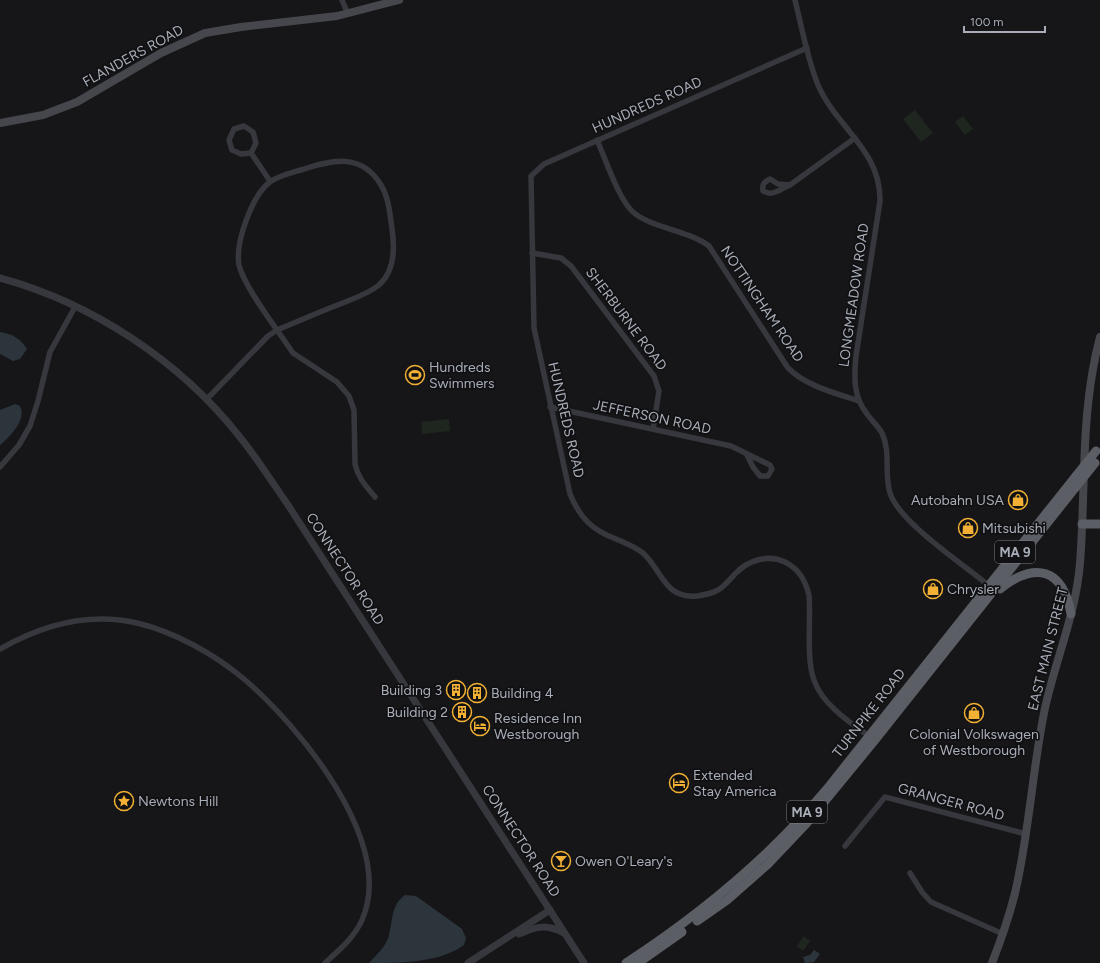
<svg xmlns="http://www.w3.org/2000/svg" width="1100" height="963" font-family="Figtree,sans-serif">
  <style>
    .green { fill: #1e261f }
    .water { fill: #2c353c }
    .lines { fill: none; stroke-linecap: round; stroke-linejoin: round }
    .minor { stroke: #37383d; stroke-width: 5.5 }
    .tertiary { stroke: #37383d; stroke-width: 7 }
    .secondary { stroke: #45474d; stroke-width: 8 }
    .trunk { stroke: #5b5e65; stroke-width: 9 }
    .trunk-bridge { stroke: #5b5e65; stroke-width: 9 }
    .labels { text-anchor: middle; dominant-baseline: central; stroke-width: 3.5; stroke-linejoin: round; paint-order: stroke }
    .shield { fill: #111113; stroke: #7b7e86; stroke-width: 1 }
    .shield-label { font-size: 13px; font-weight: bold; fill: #a8adb8 }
    .street-label { font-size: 14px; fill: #a8adb8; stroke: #111113 }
    .poi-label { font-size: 14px; fill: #a8adb8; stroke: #111113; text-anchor: start }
  </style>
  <rect width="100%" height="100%" fill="#161618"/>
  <!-- green -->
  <g class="green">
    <polygon points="915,110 933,133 921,142 903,119"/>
    <polygon points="963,116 973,129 965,135 955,122"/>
    <polygon points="449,419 450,431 422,434 421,422"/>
    <polygon points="804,936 810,941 803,951 797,946"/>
  </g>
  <!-- water -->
  <g class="water">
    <path d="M0 332C12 334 20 338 27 349L20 359 13 361 0 354Z"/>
    <polygon points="422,366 425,374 417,376 418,380 411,382 407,371"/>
    <path d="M15 404 20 406C27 419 10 437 0 445V410Z"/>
    <path d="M405 895 416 896 462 929 466 938 464 945C439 963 401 963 369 963 377 954 386 947 389 935 393 920 391 905 405 895Z"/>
    <polygon points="814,950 820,954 814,962 805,963 803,957 810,955"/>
  </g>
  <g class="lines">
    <!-- minor -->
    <g class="minor">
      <polyline points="342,0 348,14"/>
      <path d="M795 0C802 28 807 58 818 85 836 127 881 150 880 201L856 356C854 378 853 396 867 414 872 421 878 426 882 433 891 452 884 474 890 493 899 522 963 564 988 585"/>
      <path d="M807 48 544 164 531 176 534 328 570 494C580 518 592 530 616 539 625 543 635 547 643 553 662 570 664 599 697 596 704 595 711 594 718 590 724 587 730 579 735 574 748 560 768 554 785 562 799 569 805 580 809 595 811 618 806 660 814 680 822 704 849 722 869 736"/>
      <path d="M597 140C605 158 619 200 633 212 651 228 688 230 709 246L788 368C806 386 835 393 859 401"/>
      <polyline points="251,153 241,154 232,150 229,140 234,129 244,126 253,132 256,143 251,153 270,181"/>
      <path d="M790 185C780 189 773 197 763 191 762 184 764 182 770 179L778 184 790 185 855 138"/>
      <polyline points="532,253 561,258 571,266 654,376 659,391 653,429"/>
      <path d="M207 399 268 336 277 330C266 314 243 283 239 265 235 243 252 195 270 182 278 176 291 173 301 170 332 160 361 152 381 185 389 198 390 215 392 229 395 249 395 271 379 285 367 295 349 300 335 306 315 314 296 322 277 330L293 353 337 382 349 396 354 410 355 464C358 478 366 486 375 497"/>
      <polyline points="550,407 731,446 770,465 772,469 768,476 760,476 753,467 747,455"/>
      <polyline points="0,467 19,445 30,426 38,401 50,352 75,307"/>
      <path d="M0 649C42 625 89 612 137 623 175 632 214 654 244 679 299 726 396 842 362 920 354 938 339 950 325 963"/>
      <polyline points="845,846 885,797 1026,834"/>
      <polyline points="910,873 922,892 931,902 1003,934"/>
    </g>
    <!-- tertiary -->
    <g class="tertiary">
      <path d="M0 278C92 303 180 361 239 436 257 458 272 482 288 505L584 963"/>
      <path d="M519 934C538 926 546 924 564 933"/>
      <polyline points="468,963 550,910"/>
    </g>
    <!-- secondary -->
    <g class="secondary">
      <polyline points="0,123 43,115 77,102 161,53 205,33 241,27 337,16 399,0"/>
      <path d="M992 963C1001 940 1009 917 1015 893 1029 834 1032 773 1044 713 1054 663 1076 615 1080 563 1086 487 1080 412 1100 337"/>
    </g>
    <!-- trunk -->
    <g class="trunk">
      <polyline points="1082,524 1100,524"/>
      <path d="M1000 589C1035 561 1063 568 1071 614"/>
      <polyline points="697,921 727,900 769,863 806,824 875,740 1075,488"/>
      <path d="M626 963C701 914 769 858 827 789L1076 476"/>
      <polyline points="638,963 682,932"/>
    </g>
    <!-- trunk-bridge -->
    <g class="trunk-bridge">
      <polyline points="1076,476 1096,451"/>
      <polyline points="1075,488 1095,463"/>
    </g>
  </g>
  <!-- icons -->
  <defs>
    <g id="stadium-ring" transform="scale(1)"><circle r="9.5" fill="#111113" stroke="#f2b134" stroke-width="1.5"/><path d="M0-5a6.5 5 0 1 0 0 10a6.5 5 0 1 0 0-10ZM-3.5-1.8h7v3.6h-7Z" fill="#f2b134"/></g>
    <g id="shop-ring" transform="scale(1)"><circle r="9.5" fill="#111113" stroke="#f2b134" stroke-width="1.5"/><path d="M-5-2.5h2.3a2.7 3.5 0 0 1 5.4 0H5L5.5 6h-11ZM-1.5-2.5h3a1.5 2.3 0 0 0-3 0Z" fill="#f2b134"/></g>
    <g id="building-ring" transform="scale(1)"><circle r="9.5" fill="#111113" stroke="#f2b134" stroke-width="1.5"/><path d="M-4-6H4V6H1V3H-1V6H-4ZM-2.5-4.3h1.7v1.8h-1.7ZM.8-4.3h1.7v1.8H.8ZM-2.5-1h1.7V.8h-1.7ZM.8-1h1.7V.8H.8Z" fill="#f2b134"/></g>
    <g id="hotel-ring" transform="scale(1)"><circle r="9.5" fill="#111113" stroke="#f2b134" stroke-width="1.5"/><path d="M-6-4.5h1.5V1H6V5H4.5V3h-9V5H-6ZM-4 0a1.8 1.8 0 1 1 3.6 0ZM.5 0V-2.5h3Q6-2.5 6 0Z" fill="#f2b134"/></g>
    <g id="sight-ring" transform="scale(1)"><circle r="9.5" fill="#111113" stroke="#f2b134" stroke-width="1.5"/><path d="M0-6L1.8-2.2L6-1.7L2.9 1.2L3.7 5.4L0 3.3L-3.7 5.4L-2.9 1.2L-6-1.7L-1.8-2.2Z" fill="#f2b134"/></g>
    <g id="bar-ring" transform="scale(1)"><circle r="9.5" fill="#111113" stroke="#f2b134" stroke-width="1.5"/><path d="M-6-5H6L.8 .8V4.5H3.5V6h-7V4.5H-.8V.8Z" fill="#f2b134"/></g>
  </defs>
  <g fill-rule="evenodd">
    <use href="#stadium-ring" x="415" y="375"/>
    <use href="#shop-ring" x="1018" y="500"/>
    <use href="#shop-ring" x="968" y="528"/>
    <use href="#shop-ring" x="933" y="589"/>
    <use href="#building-ring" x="456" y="690"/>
    <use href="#building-ring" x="477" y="693"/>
    <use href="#building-ring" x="462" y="712"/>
    <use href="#shop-ring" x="974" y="713"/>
    <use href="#hotel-ring" x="480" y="726"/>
    <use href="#hotel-ring" x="679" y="783"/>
    <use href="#sight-ring" x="124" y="801"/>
    <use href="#bar-ring" x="561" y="861"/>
  </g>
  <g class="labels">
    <!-- shield labels -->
    <g class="shield">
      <rect x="995" y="541" width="40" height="22" rx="3"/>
      <rect x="787" y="801" width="40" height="22" rx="3"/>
    </g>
    <g class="shield-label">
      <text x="1015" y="552">MA 9</text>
      <text x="807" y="812">MA 9</text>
    </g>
    <!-- street labels -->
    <g class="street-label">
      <text transform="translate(133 56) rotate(-29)">FLANDERS ROAD</text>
      <text transform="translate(647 105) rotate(-24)">HUNDREDS ROAD</text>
      <text transform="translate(854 295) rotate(-82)">LONGMEADOW ROAD</text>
      <text transform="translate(762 304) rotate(56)">NOTTINGHAM ROAD</text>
      <text transform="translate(626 319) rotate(53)">SHERBURNE ROAD</text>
      <text transform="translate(652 417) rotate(12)">JEFFERSON ROAD</text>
      <text transform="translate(566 420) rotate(77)">HUNDREDS ROAD</text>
      <text transform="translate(345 569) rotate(57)">CONNECTOR ROAD</text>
      <text transform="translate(1048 649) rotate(-76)">EAST MAIN STREET</text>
      <text transform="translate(869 713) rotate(-52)">TURNPIKE ROAD</text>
      <text transform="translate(951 802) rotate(15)">GRANGER ROAD</text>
      <text transform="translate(521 841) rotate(57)">CONNECTOR ROAD</text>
    </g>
    <!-- poi labels -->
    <g class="poi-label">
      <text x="429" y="367">Hundreds<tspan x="429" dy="16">Swimmers</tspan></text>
      <text x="1004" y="500" text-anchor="end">Autobahn USA</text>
      <text x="982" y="528">Mitsubishi</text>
      <text x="947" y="589">Chrysler</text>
      <text x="442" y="690" text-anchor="end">Building 3</text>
      <text x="491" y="693">Building 4</text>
      <text x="448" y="712" text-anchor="end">Building 2</text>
      <text x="494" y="718">Residence Inn<tspan x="494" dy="16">Westborough</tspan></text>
      <text x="974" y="734" text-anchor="middle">Colonial Volkswagen<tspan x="974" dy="16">of Westborough</tspan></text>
      <text x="693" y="775">Extended<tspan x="693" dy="16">Stay America</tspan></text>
      <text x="138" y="801">Newtons Hill</text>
      <text x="575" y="861">Owen O'Leary's</text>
    </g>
  </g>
  <!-- scale -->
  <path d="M964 26v6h81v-6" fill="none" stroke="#a8adb8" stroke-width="2"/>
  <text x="970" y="26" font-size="12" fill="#a8adb8" stroke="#111113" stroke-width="3" paint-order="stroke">100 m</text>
</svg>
